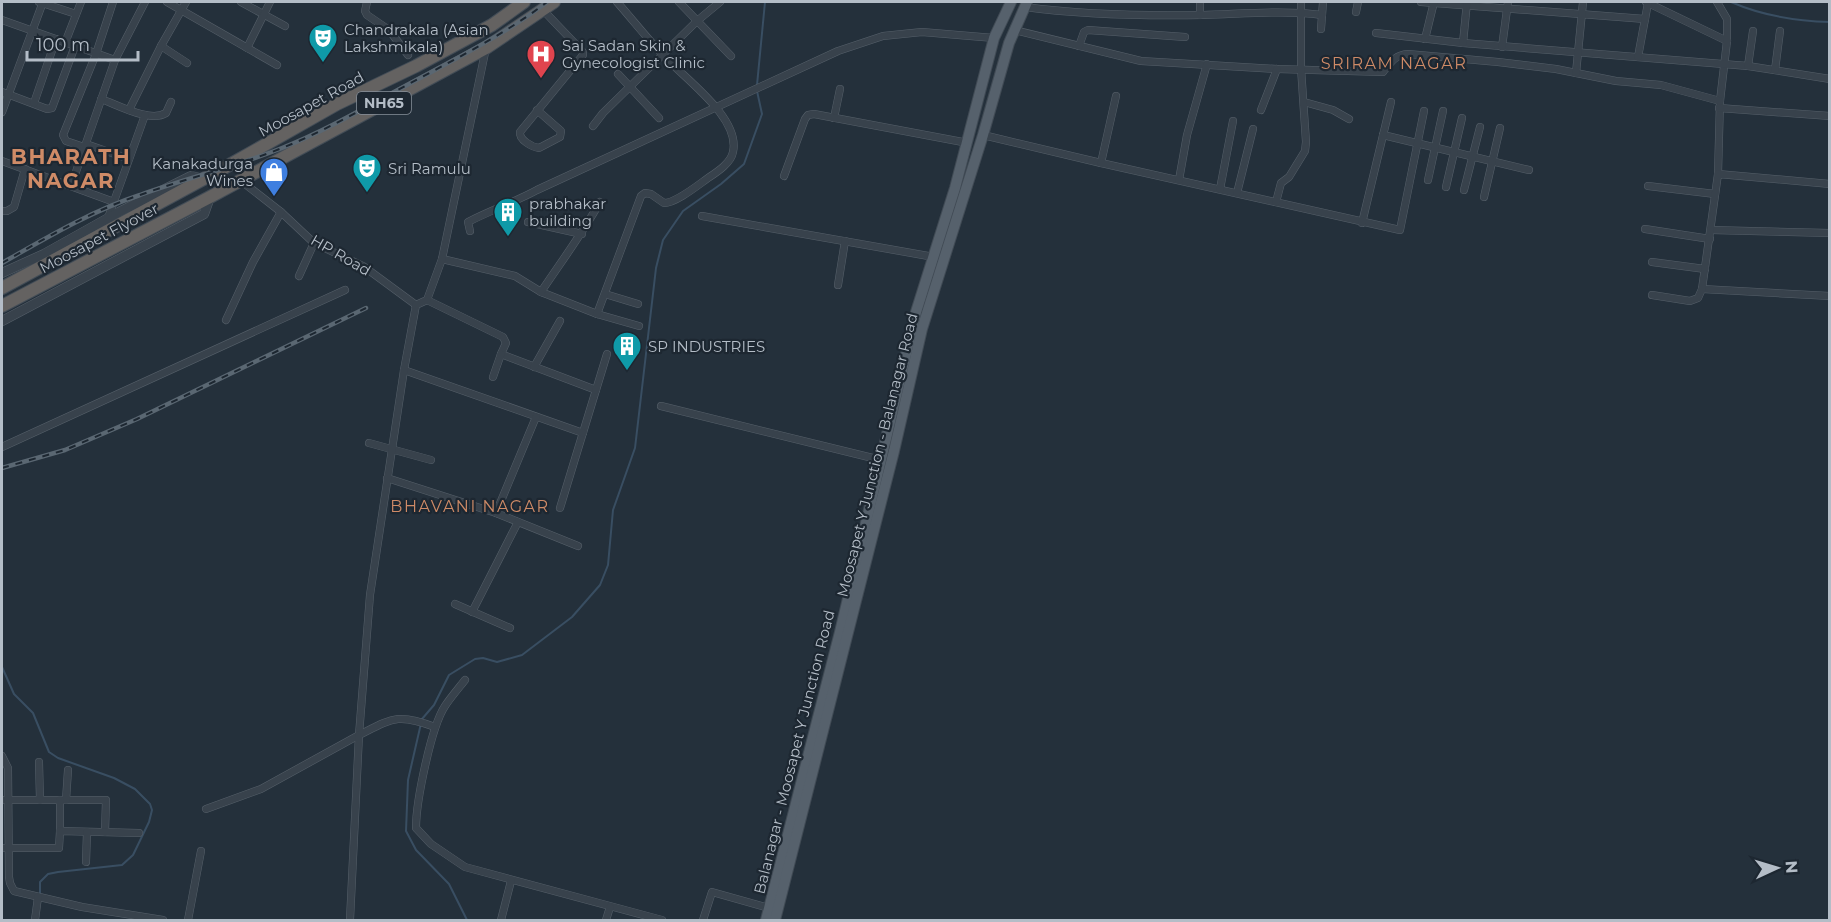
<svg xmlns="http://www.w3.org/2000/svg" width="1831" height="922" font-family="Montserrat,sans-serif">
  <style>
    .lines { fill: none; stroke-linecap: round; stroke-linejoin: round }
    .stream { stroke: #394e62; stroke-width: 2 }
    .minor-casing { stroke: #56606a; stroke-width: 8 }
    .tertiary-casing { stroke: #56606a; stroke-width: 10 }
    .primary-casing { stroke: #414b55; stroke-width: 12 }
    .trunk-casing { stroke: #434d57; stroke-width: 14 }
    .minor { stroke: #38424c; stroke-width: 7 }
    .tertiary { stroke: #38424c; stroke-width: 9 }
    .primary { stroke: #56616c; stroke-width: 10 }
    .trunk { stroke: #646261; stroke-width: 12 }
    .rail-casing { stroke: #5a6772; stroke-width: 4.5 }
    .rail { stroke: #1d2731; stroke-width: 2; stroke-dasharray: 7; stroke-linecap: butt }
    .labels { text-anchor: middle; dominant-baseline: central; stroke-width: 4.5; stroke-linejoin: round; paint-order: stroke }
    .shield { fill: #1d2731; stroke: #87909a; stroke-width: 1.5 }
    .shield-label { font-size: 14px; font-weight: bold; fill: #b4bdc7 }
    .poi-label { font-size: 15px; fill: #b4bdc7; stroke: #1d2731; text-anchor: start }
    .street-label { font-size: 15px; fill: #b4bdc7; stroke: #1d2731 }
    .neighbourhood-label { font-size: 16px; letter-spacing: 1.5px; fill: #cf8b67; stroke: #1d2731 }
    .district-label { font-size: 21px; font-weight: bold; letter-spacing: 1.5px; fill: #cf8b67; stroke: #1d2731 }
  </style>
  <rect width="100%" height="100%" fill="#24303b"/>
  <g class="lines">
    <!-- stream -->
    <g class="stream">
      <path d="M1731 2C1763 16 1795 21 1830 22"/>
      <polyline points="757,85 765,2"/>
      <polyline points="2,667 14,694 33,713 49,752 58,758 114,778 135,789 150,804 152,810 149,822 133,855 122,865 58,872 48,874 40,882 40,894"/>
      <polyline points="467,920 449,884 416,850 406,831 408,780 422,719 434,705 449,675 475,659 483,658 497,662 522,655 572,617 600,585 608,565 613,510 635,448 656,268 663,240 683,211 721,184 744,164 762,114 757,91"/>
    </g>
    <!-- minor casing -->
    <g class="minor-casing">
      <g id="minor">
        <polyline points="39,2 76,14"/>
        <polyline points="167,2 277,65"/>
        <polyline points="241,2 285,26"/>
        <polyline points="367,2 365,11 367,15 389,30 408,55"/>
        <polyline points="679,2 731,56"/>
        <polyline points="1200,2 1200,15"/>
        <polyline points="1421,2 1645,19"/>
        <polyline points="1646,2 1727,41"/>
        <polyline points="1717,2 1727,19 1727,41 1720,101 1718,174"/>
        <path d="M1025 7C1084 15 1143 16 1203 15 1243 14 1283 10 1322 15"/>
        <polyline points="1356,12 1358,2"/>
        <polyline points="2,20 115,60"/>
        <polyline points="1321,29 1323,2"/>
        <path d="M1014 30 1141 61 1277 69 1383 72C1391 62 1395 55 1408 54L1498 62 1556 69 1616 81 1661 85 1720 101"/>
        <polyline points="1376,33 1463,43 1748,66 1830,79"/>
        <polyline points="1425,39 1434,2"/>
        <polyline points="65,43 81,2"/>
        <polyline points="1463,43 1467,2"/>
        <polyline points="161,46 187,63"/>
        <polyline points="1079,46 1084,32 1088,30 1185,37"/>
        <polyline points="1502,47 1508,2"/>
        <polyline points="247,48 270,2"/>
        <polyline points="1638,57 1648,3"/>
        <polyline points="1748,66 1753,31"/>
        <polyline points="1775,70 1780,31"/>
        <polyline points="1576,73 1583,2"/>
        <polyline points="618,74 659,118"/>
        <polyline points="2,92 47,109 52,108 75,46"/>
        <path d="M101 99C118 105 150 123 166 113L171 102"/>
        <polyline points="1304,102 1333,110 1349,119"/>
        <polyline points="34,103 56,39"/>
        <polyline points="1719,108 1830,116"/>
        <polyline points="129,110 161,46 186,2"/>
        <path d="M537 110 561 131 560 137 539 148C532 147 519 140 520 132L583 55V52L543 10"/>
        <polyline points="1261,110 1277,69"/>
        <polyline points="2,112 43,2"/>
        <polyline points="834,118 840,89"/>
        <polyline points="593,126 603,113 697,21 720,2"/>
        <polyline points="983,135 1101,163 1116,96"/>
        <polyline points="1383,135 1529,170"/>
        <polyline points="86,144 129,159"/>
        <polyline points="84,147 66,141 63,135 96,54 113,2"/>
        <polyline points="2,161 114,202"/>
        <polyline points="1101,163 1400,230 1424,111"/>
        <polyline points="784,176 805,119 808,115 814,114 968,143"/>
        <polyline points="240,180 281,212 314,243 363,266 416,305"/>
        <polyline points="1179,180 1187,135 1207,64"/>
        <polyline points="1428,180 1443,111"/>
        <polyline points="71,186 115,60 145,2"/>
        <polyline points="1648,186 1715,194"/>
        <polyline points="1446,187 1462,118"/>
        <polyline points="1220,189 1233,121"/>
        <polyline points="1464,190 1480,127"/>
        <polyline points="1237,193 1253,129"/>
        <polyline points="1484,197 1500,128"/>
        <polyline points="1276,202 1281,183 1289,177 1305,151 1306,142 1301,68 1301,2"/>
        <polyline points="2,211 7,211 14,207 25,169"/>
        <polyline points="702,216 934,257"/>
        <polyline points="108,218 145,115"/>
        <polyline points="528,222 582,234"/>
        <polyline points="1362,223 1391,102"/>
        <polyline points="1645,229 1710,239"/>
        <polyline points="1711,230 1830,233"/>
        <path d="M470 231 468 222C491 210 515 202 537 190L838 51 883 36 922 32 994 38"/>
        <polyline points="442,259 515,276 541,292 597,314 639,326"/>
        <polyline points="1652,262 1705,269"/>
        <polyline points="299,276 314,243"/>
        <polyline points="838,285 845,241"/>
        <polyline points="1702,289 1830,296"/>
        <path d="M541 292C561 262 582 234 600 202"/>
        <polyline points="605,294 638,304"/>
        <polyline points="1652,295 1690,301 1698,298 1702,289 1718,174 1830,184"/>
        <polyline points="427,300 503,337 506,343 501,354 596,390 560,508"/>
        <path d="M597 314 641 196 645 193 651 194 664 203C676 203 698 185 708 178 717 172 731 163 733 152 741 117 682 77 662 54 646 37 632 19 617 2"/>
        <polyline points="226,320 253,262 281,212"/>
        <polyline points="534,367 560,321"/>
        <polyline points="404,370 583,433"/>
        <polyline points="493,377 501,354"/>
        <polyline points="596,390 607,354"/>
        <polyline points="661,406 881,460"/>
        <polyline points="369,443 431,460"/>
        <polyline points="2,447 345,290"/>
        <polyline points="387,478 496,513 578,546"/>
        <polyline points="496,513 536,417"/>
        <polyline points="455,604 510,628"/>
        <polyline points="472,612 518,522"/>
        <path d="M465 680C458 689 451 697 445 706 431 727 416 802 416 828L431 844 465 867 662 920"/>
        <polyline points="2,756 8,768 9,877 10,883 14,891 82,907 163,920"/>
        <polyline points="39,762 40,800"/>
        <polyline points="2,800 106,800 105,832"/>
        <polyline points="66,800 68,770"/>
        <polyline points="206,809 261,789 359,735 370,595 404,370 416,305 427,300 442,259 486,48"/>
        <polyline points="60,831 60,800"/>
        <polyline points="2,848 59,848 60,831 139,833"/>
        <polyline points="86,862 87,832"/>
        <polyline points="35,920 38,897"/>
        <polyline points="188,920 201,851"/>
        <path d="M350 920 359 735C393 718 398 713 435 727"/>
        <polyline points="501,920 511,881"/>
        <polyline points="606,920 610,907"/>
        <polyline points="703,920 712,892 769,908"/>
      </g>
    </g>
    <!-- tertiary casing -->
    <g class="tertiary-casing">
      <g id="tertiary">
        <polyline points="2,273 44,254 119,212 191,176 204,179"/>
        <polyline points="2,321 204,214 210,197"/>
      </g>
    </g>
    <!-- primary casing -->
    <g class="primary-casing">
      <g id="primary">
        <polyline points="766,920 840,632 916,312 955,188 994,38 1011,2"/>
        <polyline points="775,920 894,451 922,329 983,135 1009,43 1027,2"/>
      </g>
    </g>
    <!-- trunk casing -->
    <g class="trunk-casing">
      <g id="trunk">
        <polyline points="2,288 233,163 337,104 416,66 492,25 524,2"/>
        <polyline points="2,306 210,197 486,48 554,2"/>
      </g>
    </g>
    <!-- minor -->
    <use href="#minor" class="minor"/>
    <!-- tertiary -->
    <use href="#tertiary" class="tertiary"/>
    <!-- primary -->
    <use href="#primary" class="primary"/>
    <!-- trunk -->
    <use href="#trunk" class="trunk"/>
    <!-- rail casing -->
    <g class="rail-casing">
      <g id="rail">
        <path d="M2 263C46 238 91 211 140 195 187 178 235 167 282 148 325 131 366 107 407 85 455 59 504 35 547 2"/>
        <polyline points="2,468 65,450 137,419 366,308"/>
      </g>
    </g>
    <!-- rail -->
    <use href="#rail" class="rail"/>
  </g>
  <!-- icons -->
  <defs>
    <g id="theatre-pin" transform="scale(1.5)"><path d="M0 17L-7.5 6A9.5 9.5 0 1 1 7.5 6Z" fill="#0f9aa8" stroke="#1d2731"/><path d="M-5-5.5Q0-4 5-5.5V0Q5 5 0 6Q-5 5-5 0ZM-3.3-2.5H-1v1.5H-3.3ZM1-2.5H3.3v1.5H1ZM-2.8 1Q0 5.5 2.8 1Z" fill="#fff"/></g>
    <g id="hospital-pin" transform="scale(1.5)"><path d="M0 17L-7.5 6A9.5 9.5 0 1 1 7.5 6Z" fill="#e0444e" stroke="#1d2731"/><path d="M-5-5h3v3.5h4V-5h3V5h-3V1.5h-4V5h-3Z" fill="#fff"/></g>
    <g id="shop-pin" transform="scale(1.5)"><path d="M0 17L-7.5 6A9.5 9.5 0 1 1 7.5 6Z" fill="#3f7fe0" stroke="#1d2731"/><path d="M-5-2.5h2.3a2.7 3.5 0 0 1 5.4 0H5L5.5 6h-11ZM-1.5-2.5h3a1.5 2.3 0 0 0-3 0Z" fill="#fff"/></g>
    <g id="building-pin" transform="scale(1.5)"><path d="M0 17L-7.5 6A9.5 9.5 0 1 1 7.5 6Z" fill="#0f9aa8" stroke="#1d2731"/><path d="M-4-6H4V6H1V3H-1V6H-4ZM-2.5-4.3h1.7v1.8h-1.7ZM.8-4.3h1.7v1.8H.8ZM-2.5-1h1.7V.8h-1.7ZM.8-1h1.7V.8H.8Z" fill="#fff"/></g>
  </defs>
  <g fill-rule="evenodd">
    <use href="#theatre-pin" x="323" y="38"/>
    <use href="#hospital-pin" x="541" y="54"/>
    <use href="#theatre-pin" x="367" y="168"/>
    <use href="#shop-pin" x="274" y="172"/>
    <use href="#building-pin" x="508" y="212"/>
    <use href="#building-pin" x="627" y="346"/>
  </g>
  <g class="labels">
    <!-- shield labels -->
    <rect class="shield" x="357" y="92" width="54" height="22" rx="4.5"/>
    <g class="shield-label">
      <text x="384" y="103">NH65</text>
    </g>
    <!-- poi labels -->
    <g class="poi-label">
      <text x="344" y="29">Chandrakala (Asian<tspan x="344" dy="17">Lakshmikala)</tspan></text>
      <text x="562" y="45">Sai Sadan Skin &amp;<tspan x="562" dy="17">Gynecologist Clinic</tspan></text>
      <text x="253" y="163" text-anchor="end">Kanakadurga<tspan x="253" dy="17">Wines</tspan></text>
      <text x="388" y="168">Sri Ramulu</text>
      <text x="529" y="203">prabhakar<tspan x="529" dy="17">building</tspan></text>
      <text x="648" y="346">SP INDUSTRIES</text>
    </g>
    <!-- street labels -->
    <g class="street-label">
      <text transform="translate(311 104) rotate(-29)">Moosapet Road</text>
      <text transform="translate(99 238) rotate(-28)">Moosapet Flyover</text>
      <text transform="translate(341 255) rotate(30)">HP Road</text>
      <text transform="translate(877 455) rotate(-76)">Moosapet Y Junction - Balanagar Road</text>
      <text transform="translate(794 752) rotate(-76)">Balanagar - Moosapet Y Junction Road</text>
    </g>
    <!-- neighbourhood labels -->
    <g class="neighbourhood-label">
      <text x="1394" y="63">SRIRAM NAGAR</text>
      <text x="470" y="506">BHAVANI NAGAR</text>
    </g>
    <!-- district labels -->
    <g class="district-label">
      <text x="71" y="156">BHARATH<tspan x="71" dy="24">NAGAR</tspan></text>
    </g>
  </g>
  <!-- border -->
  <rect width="1831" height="922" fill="none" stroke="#b4bdc7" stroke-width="6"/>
  <!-- north arrow -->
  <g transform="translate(1777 868) rotate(86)" stroke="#1d2731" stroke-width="4.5" paint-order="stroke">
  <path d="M0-4.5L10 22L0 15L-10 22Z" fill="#b4bdc7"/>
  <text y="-9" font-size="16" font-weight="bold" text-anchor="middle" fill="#b4bdc7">N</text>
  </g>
  <!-- scale -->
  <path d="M27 51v9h111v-9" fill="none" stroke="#b4bdc7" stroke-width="3"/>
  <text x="36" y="51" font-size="18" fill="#b4bdc7" stroke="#1d2731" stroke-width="4.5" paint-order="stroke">100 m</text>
</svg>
